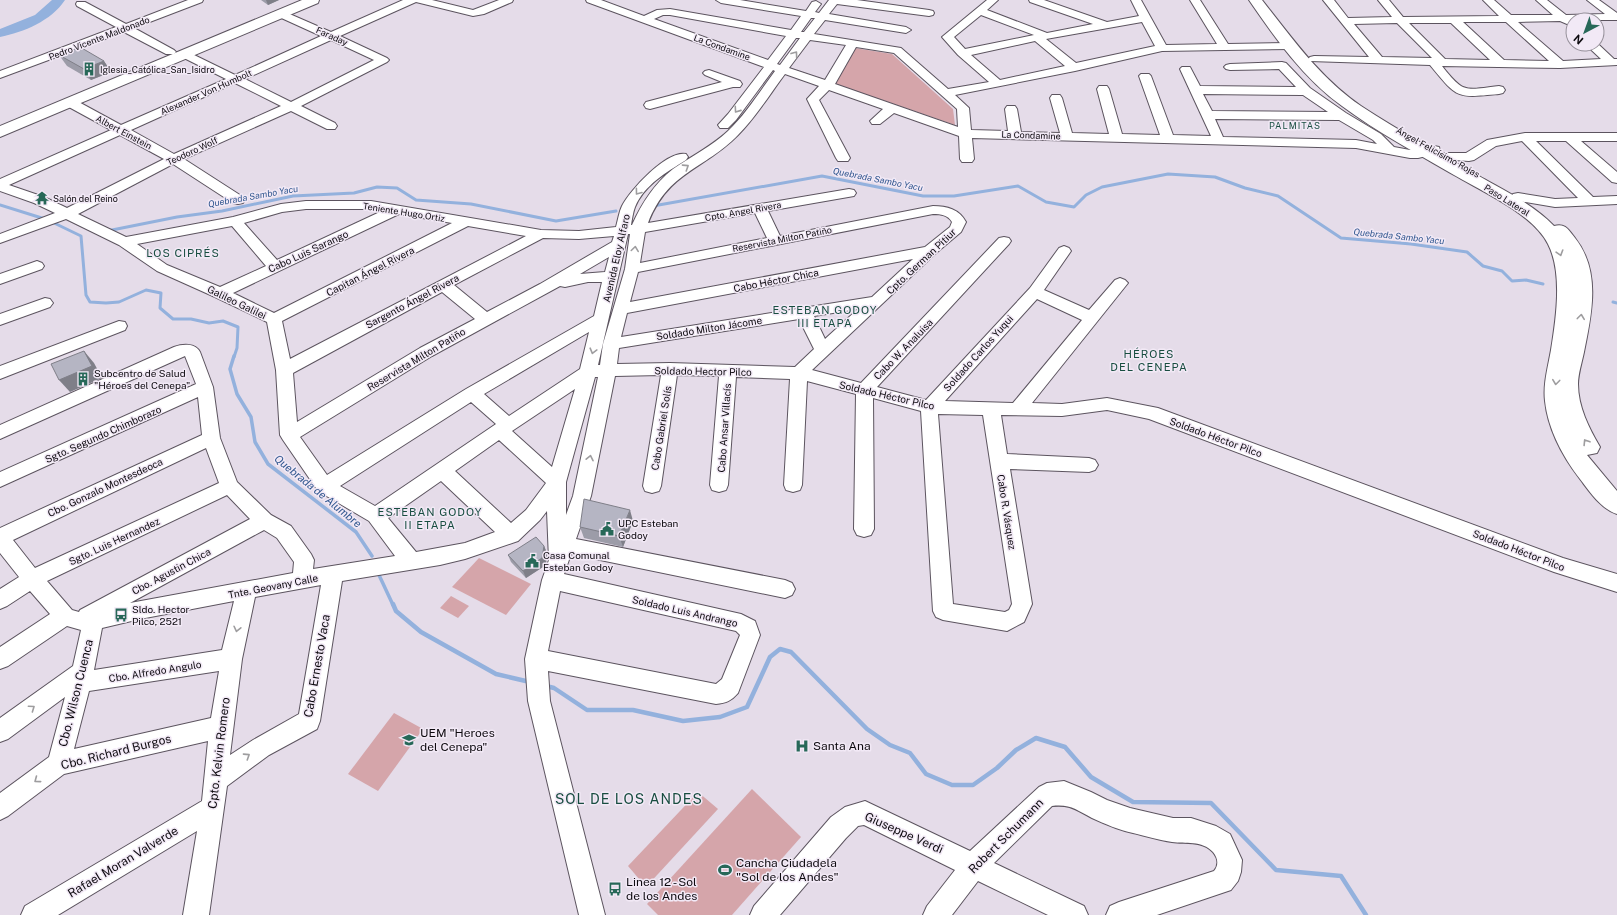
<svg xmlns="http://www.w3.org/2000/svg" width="1617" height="915" font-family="'Public Sans',sans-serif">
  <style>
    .green { fill: #d5a5aa }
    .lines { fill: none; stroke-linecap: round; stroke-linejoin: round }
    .stream-far2 { stroke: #93b1dd; stroke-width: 3 }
    .stream-far1 { stroke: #93b1dd; stroke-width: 3.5 }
    .stream { stroke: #93b1dd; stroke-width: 4.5 }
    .river { fill: #93b1dd; fill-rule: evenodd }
    .minor-casing { stroke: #5c545f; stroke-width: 2 }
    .major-casing { stroke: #5c545f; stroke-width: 2 }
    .highway-casing { stroke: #5c545f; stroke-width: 2 }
    .minor { fill: #fff; fill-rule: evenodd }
    .major { fill: #fff; fill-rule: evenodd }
    .highway { fill: #fff; fill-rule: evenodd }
    .wall { fill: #9c9ca8 }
    .shaded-wall { fill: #7f7f88 }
    .building { fill: #b5b5c3; stroke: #7f7f88 }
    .oneway { stroke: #9e9d9f }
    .labels { text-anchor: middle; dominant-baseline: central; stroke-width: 3; stroke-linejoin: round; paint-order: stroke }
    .far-street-label { font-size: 9px; fill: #0d0a0f; stroke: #f2e9f6 }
    .far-poi-label { font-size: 9px; fill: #0d0a0f; stroke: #f2e9f6; text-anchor: start }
    .far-neighbourhood-label { font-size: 9px; letter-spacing: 1px; fill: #184d40; stroke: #f2e9f6 }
    .far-water-label { font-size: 9px; font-style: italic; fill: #31578f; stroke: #f2e9f6 }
    .street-label { font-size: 10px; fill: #0d0a0f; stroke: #f2e9f6 }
    .poi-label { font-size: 10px; fill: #0d0a0f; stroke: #f2e9f6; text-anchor: start }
    .neighbourhood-label { font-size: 11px; letter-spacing: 1px; fill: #184d40; stroke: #f2e9f6 }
    .water-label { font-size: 11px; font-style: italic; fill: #31578f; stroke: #f2e9f6 }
    .near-street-label { font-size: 12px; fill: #0d0a0f; stroke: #f2e9f6 }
    .near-poi-label { font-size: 12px; fill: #0d0a0f; stroke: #f2e9f6; text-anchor: start }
    .near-quarter-label { font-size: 14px; letter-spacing: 1px; fill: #184d40; stroke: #f2e9f6 }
  </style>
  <rect width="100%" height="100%" fill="#e5dce9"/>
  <!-- green -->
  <g class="green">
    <polygon points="855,48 892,54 953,109 955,125 833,83"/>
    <polygon points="479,558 531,584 506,615 452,587"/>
    <polygon points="451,596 469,606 458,618 440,608"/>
    <polygon points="394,713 423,729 378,791 348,774"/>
    <polygon points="752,789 801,837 732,915 658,915 647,904"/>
    <polygon points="698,792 718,809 646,887 628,866"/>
  </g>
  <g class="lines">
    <!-- stream-far2 -->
    <g class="stream-far2">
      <polyline points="0,205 45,219"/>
      <polyline points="653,206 822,176 923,196 954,196 1018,186 1046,202 1074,207 1086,195 1102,187 1168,174 1215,177 1245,188 1278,196 1341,238 1411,244 1467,252 1483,266 1502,271 1512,281 1526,280 1543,284"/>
      <polyline points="52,222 81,236 86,295 90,302 106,303 119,302 146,290 161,293 160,308 173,319 191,319 209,323 223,321 238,327 237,348 234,357"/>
      <polyline points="107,231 177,217 222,211 293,196 354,193 377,187 397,188 416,200 471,204 556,221 616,211"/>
      <polyline points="1613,302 1617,303"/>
    </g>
    <!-- stream-far1 -->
    <g class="stream-far1">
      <polyline points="234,356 230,369 237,394 251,417 255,442 268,464 356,532 372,556"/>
      <polyline points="379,575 393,605"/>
    </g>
    <!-- stream -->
    <g class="stream">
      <polyline points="393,604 396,611 421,632 496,674 530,682"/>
      <polyline points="546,686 554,688 587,710 633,710 683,721 720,717 747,707 770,657 780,649 791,652 867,729 890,745 910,753 926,774 952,785 973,785 997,768 1016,750 1036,738 1065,747 1091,777 1133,802 1211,803 1276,870 1341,876 1366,915"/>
    </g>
    <!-- river -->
    <path class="river" d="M52 0H65C51 21 24 32 0 37V29L35 15Z"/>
    <!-- minor casing -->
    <g class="minor-casing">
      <g id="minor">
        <polygon points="188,0 203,0 202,2 134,28 174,50 176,52 174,54 166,54 124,32 0,78 0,71 116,27 77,6 76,4 77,2 85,2 126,24"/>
        <path d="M403 0H432L473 10 499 0H513L512 2 484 14 473 16 416 2 340 36 387 58 389 60 387 62 301 106 335 123 337 126 335 129H327L291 111 184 159 243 197 245 200 243 203 238 204 233 203 173 164 78 214 126 237 233 217 281 204 306 201H371L541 230 579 231 616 227C618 220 619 212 622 206 630 190 667 150 686 154L688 157 686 160C667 172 644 185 635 207 633 212 632 219 631 225H632C642 203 654 184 673 169 692 156 712 146 728 131 746 114 760 91 775 71L773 70 736 120 728 128H720L718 125 728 114 764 67 587 2 586 0H601L644 16 657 10 670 9 791 30 801 16 721 3 716 0H740L806 11 812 2 816 1 821 4 815 12 819 13 829 0H857L929 10 933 11 934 13 933 15 929 16 837 4 829 14 906 27 911 30 906 33 825 20 814 34 901 48 948 89 989 82 958 55 942 37 987 0H998L987 10 1047 33 1093 24 1030 2 1029 0H1044L1107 22 1139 16 1131 0H1141L1166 45 1217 44 1190 0H1200L1228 44 1291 43 1297 46 1291 49 1162 51 1075 71 955 95 969 108 971 130 1008 131 1005 109 1007 106H1015L1017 109 1021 132 1060 133 1050 98 1052 95H1060L1062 98 1072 133 1109 134 1097 89 1099 86H1107L1109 89 1122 134 1160 135 1139 76 1141 74H1149L1151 76 1173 135 1211 136 1180 69 1182 67H1190L1200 86 1296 87 1279 69 1230 70 1226 69 1224 67 1226 65 1230 64 1282 62 1286 63 1310 88 1346 113 1381 134 1394 147 1410 150H1418L1434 146 1439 147 1440 150 1439 153 1418 158H1410L1356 148 972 138 974 159 972 162H962L960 159 959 136 894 113 880 124H872L870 121 883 109 829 90 819 100 850 158 848 161H838L836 158 807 99 819 86 785 74C770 94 756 117 738 135 704 170 668 171 648 223L849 189 854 190 856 193 854 196 768 211 780 236 933 206C947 206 959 209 966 222L961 232 935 254 812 370 861 383 999 238 1004 237 1009 238 1011 241 1009 244 877 387 926 400 1030 288 1059 248 1064 246 1069 248 1071 251 1044 290 1089 310 1115 280 1120 278 1125 280 1128 283 1032 403 1062 404 1107 398 1158 408 1563 558 1617 574V592L1554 572 1149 419 1107 410 1062 416 1001 415 1007 454 1089 458 1095 460 1098 465 1095 470 1089 472 1010 469 1032 604 1024 622 1007 631 943 620 936 617 933 611 921 411 873 398 874 529 871 535 864 537 857 535 854 529 856 394 807 381 802 485 800 490 793 492 786 490 784 485 790 379 736 377 728 485 726 490 719 492 712 490 710 485 719 376 677 375 661 486 659 491 652 493 645 491 643 486 661 375 615 376 591 496 576 539 785 580 792 583 795 589 792 595 785 598 571 554 564 574 741 614 755 621 760 635 738 693C731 701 726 703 716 704L548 671 550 701 605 915H579L528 701 525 659 542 580 549 560 547 511 540 520 518 541 465 559 440 565 342 581 320 721 317 729 269 755 227 786 209 915H183L197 831 58 915H21L25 906 202 801 208 741 64 774 8 816 0 820V793L49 757 65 697 8 739 0 742V718L73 666 81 630 67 626 8 666 0 669V647L50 614 30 591 7 606 0 609V589L19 577 0 553V528L202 435 198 397 0 487V472L196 384 185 356 0 439V425L174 347C183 344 195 343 200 352L213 387 220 438 237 482 271 515 291 526 311 554 314 560 313 569 395 556 369 521 318 491 283 440 280 435 276 370 267 322 215 297 157 271 119 245 66 219 0 243V234L55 213 34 203 0 191V179L111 130 67 106 65 103 67 100H75L121 125 226 79 182 57 180 55 182 53H190L235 75 321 36 277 16 276 14 277 12H285L331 32ZM663 15H670L786 36 768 60 654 19ZM981 15 1034 35 965 49 954 37ZM811 18H815L804 32H801ZM1142 22 1155 46 1076 63 1046 39ZM796 38H800L780 65 777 64ZM331 40 374 60 291 102 245 79ZM810 40 846 45 825 80 789 68ZM1035 41 1065 66 1000 80 971 55ZM856 47 894 53 957 109 958 127 835 84ZM235 83 281 106 174 154 131 130ZM1203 94 1303 95 1328 112 1212 111ZM1215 119 1339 120 1373 140 1377 144 1356 140 1223 137ZM120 135 164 159 67 208 44 197 9 185ZM306 209H371L382 211 277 260 244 223 282 212ZM755 213 767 238 640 263 645 232ZM399 214 452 223 274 313 233 293ZM933 214C941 214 948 215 952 222L950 227 925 247 630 302 638 272ZM232 226 266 266 220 287 167 265 137 244ZM468 226 526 236 290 359 282 321ZM628 234H630L625 269 603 344 600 365H598ZM614 236 612 242 540 284 487 312 454 285 543 238 579 239ZM609 257 605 272 580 274ZM913 259 872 297 621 337 627 313ZM588 282H602L594 316 466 389 327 475 300 437 432 356 560 286 565 287ZM442 292 475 319 420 348 297 422 293 373ZM1037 299 1082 320 1013 403 945 401ZM858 309 825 339 814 316ZM799 319 814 349 795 367 670 363 617 364 619 348ZM589 332 580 369 509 416 484 394ZM595 377H598L573 496 566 515V482ZM575 389 572 399 552 467 512 431ZM471 402 496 424 375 506 340 486ZM938 414 983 415 1012 604 1009 610 1005 612 953 604ZM499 440 546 483 526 510 511 523 455 471ZM206 448 219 483 35 568 13 540ZM441 481 495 532 465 543 416 552 388 518ZM227 495 250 519 80 610 79 612 72 610 47 581ZM264 530 277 538 294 562 293 573 130 603ZM321 585 299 714 253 740 230 755 242 659 255 597ZM560 591 736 631 740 635 722 679 716 684 548 651ZM234 601 222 650 94 670 102 628 140 619ZM219 671 211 718 74 749 89 691Z"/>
        <path d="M1323 0H1334L1348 18 1392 17 1378 0H1389L1403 17 1499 16 1483 0H1494L1511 15H1553L1536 0H1547L1566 15 1605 14 1587 0H1599L1617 13V20H1573L1571 23 1567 24 1560 21 1518 22 1563 61 1601 59 1585 44 1597 43 1614 59H1617V65L1560 68 1442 66C1464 94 1465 90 1499 86L1503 87 1505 90 1503 93 1499 94C1456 98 1458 99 1430 65L1310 61 1308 59 1310 57 1314 56 1369 57ZM1463 22H1506L1549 61 1504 60ZM1397 23 1432 58 1382 57 1354 24ZM1409 23H1451L1490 60 1445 59Z"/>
        <polygon points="709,70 740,81 742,84 740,87 733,87 650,109 646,108 644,105 646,102 722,82 705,75 703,73 705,71"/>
        <polygon points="1525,133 1617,133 1617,141 1581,141 1617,172 1617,183 1612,182 1566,141 1536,141 1593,197 1617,196 1617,204 1555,207 1513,200 1511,197 1513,194 1518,193 1555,199 1578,198 1522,141 1496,146 1474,160 1469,161 1439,159 1437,156 1439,153 1466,153 1487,140"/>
        <polygon points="37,261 42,263 44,266 42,269 0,284 0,274"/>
        <polygon points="45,298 50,299 53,303 50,307 0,325 0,314"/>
        <polygon points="119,321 125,322 127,326 125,330 0,379 0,366"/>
        <path d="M1064 781 1091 792 1107 800 1130 808 1173 818H1191L1216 826 1230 834 1242 860 1241 872 1238 881 1231 890 1157 915H1106L1110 906 1119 902 1214 871C1219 865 1218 858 1213 852 1202 840 1185 844 1172 842 1159 840 1146 836 1133 833 1119 830 1105 824 1092 818 1076 810 1071 804 1052 806L994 863 1084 906 1088 915H1048L978 881 952 915H923L927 906 955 870 864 825 858 826 846 838 780 915H750L754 906 831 817 845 807 865 801 970 851 1039 787 1047 783Z"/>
      </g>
    </g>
    <!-- major casing -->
    <g class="major-casing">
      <polygon id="major" points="302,0 319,0 318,3 0,137 0,126"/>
    </g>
    <!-- highway casing -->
    <g class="highway-casing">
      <path id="highway" d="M1249 0H1262C1292 38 1320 78 1361 106 1399 131 1439 153 1479 176 1505 191 1533 204 1554 226 1565 223 1568 229 1575 238 1601 271 1592 313 1584 352 1582 362 1578 374 1578 384 1578 407 1589 428 1600 447L1597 453 1587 455 1617 491V514C1601 509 1590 492 1580 479 1563 457 1548 429 1545 401 1543 384 1548 367 1551 350 1556 319 1563 273 1548 244 1533 214 1483 192 1454 175 1416 153 1377 132 1342 106 1304 79 1275 38 1249 0Z"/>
    </g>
    <!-- minor -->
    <use href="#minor" class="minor"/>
    <!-- major -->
    <use href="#major" class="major"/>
    <!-- highway -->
    <use href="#highway" class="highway"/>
  </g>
  <!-- wall -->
  <g class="wall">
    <polygon points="261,0 279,0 268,5"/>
    <polygon points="59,55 104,61 111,72 91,80 67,66"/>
    <polygon points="633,521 623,547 584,538 580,527"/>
    <polygon points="544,546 547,553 546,565 526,578 511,562 508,555"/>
  </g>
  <!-- shaded-wall -->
  <g class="shaded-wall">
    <polygon points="266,0 279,0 268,5"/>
    <polygon points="104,61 111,72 91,80 84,69"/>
    <polygon points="84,351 94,363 102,378 70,392 59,380"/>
    <polygon points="630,510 633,521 623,547 619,536"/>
    <polygon points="544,546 547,553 546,565 526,578 523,571"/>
  </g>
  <!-- building -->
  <g class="building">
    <polygon points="80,47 104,61 84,69 59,55"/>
    <polygon points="84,351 92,366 59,380 51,364"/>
    <polygon points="584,499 630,510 619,536 580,527"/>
    <polygon points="536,537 544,546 542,558 523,571 508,555"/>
  </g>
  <!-- one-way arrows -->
  <defs><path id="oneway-chevron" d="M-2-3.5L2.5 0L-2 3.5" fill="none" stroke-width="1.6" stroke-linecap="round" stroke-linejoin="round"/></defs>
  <g class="oneway">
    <use href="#oneway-chevron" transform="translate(795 54) rotate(-54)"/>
    <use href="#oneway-chevron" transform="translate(737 110) rotate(125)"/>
    <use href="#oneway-chevron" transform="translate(686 167) rotate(-33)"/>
    <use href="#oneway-chevron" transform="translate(638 192) rotate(127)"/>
    <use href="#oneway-chevron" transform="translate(635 249) rotate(-82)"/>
    <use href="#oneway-chevron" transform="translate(1560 253) rotate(73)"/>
    <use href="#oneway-chevron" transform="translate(1581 317) rotate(-83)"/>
    <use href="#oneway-chevron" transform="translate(593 351) rotate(105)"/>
    <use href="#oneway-chevron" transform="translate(1556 382) rotate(97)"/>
    <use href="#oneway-chevron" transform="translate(1586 442) rotate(-122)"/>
    <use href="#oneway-chevron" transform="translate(590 458) rotate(-78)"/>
    <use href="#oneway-chevron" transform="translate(237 629) rotate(103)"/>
    <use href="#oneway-chevron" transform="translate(32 708) rotate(-35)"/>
    <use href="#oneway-chevron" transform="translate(247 756) rotate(-33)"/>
    <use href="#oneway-chevron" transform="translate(37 780) rotate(143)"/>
  </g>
  <!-- icons -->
  <defs>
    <g id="building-bare" transform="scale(1.08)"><path d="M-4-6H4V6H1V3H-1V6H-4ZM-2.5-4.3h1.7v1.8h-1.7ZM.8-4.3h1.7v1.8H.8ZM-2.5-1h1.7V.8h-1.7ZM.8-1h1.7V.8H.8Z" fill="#276858" stroke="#f2e9f6" stroke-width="2.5" paint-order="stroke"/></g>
    <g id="temple-bare" transform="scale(1.08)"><path d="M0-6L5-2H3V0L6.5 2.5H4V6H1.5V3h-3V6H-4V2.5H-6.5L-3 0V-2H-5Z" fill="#276858" stroke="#f2e9f6" stroke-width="2.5" paint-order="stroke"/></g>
    <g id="civic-bare" transform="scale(1.08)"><path d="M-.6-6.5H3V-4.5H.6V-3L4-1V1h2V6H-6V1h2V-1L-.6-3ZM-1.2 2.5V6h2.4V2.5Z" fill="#276858" stroke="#f2e9f6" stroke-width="2.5" paint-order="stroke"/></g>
    <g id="bus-bare" transform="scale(1.08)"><path d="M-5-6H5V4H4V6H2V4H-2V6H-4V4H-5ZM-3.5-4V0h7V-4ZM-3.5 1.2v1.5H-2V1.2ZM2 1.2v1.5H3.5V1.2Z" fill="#276858" stroke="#f2e9f6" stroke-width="2.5" paint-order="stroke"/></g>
    <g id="school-bare" transform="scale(1.08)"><path d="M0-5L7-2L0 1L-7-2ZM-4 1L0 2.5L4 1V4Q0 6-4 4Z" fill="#276858" stroke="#f2e9f6" stroke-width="2.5" paint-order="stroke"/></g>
    <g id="hospital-bare" transform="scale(1.08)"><path d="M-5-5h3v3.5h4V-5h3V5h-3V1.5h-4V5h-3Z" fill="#276858" stroke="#f2e9f6" stroke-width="2.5" paint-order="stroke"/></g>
    <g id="stadium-bare" transform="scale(1.08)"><path d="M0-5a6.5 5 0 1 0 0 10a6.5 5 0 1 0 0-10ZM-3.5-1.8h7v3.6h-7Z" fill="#276858" stroke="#f2e9f6" stroke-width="2.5" paint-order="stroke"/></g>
  </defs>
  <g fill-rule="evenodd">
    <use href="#building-bare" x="89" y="69"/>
    <use href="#temple-bare" x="42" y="198"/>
    <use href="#building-bare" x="83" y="379"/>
    <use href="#civic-bare" x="607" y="529"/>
    <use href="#civic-bare" x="532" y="561"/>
    <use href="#bus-bare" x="121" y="615"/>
    <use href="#school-bare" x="409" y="740"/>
    <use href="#hospital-bare" x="802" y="746"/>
    <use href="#stadium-bare" x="725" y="870"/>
    <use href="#bus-bare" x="615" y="889"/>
  </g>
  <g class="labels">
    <!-- far-street labels -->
    <g class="far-street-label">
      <text transform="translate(332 36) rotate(24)">Faraday</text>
      <text transform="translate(99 38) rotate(-21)">Pedro Vicente Maldonado</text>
      <text transform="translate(722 47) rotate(20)">La Condamine</text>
      <text transform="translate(206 92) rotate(-24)">Alexander Von Humbolt</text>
      <text transform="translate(124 132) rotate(28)">Albert Einstein</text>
      <text transform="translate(1031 135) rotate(2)">La Condamine</text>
      <text transform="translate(192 151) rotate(-25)">Teodoro Wolf</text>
      <text transform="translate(1438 152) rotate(29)">Ángel Felicísimo Rojas</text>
      <text transform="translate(1507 200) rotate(32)">Paso Lateral</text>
      <text transform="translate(743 211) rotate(-10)">Cpto. Angel Rivera</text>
      <text transform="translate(404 212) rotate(9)">Teniente Hugo Ortiz</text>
      <text transform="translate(782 239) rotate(-11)">Reservista Milton Patiño</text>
    </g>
    <!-- far-poi labels -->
    <g class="far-poi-label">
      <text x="100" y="69">Iglesia_Católica_San_Isidro</text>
      <text x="53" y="198">Salón del Reino</text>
    </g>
    <!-- far-neighbourhood labels -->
    <g class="far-neighbourhood-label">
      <text x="1295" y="125">PALMITAS</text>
    </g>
    <!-- far-water labels -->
    <g class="far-water-label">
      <text transform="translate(878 179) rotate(11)">Quebrada Sambo Yacu</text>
      <text transform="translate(253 196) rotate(-10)">Quebrada Sambo Yacu</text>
      <text transform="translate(1399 236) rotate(6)">Quebrada Sambo Yacu</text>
    </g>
    <!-- street labels -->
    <g class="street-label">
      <text transform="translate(308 251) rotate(-25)">Cabo Luis Sarango</text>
      <text transform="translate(616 258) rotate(-77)">Avenida Eloy Alfaro</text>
      <text transform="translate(921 261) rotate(-43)">Cpto. German Pitiur</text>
      <text transform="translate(370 271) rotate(-27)">Capitan Ángel Rivera</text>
      <text transform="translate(776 280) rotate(-11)">Cabo Héctor Chica</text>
      <text transform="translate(412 301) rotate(-28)">Sargento Ángel Rivera</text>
      <text transform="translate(237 302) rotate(26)">Galileo Galilei</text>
      <text transform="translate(709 328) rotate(-9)">Soldado Milton Jácome</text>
      <text transform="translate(903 349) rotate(-46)">Cabo W. Analuisa</text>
      <text transform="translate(978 353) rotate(-48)">Soldado Carlos Yuqui</text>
      <text transform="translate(416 359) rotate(-31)">Reservista Milton Patiño</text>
      <text transform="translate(703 371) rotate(1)">Soldado Hector Pilco</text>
      <text transform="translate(887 395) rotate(13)">Soldado Héctor Pilco</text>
      <text transform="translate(661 428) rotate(-81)">Cabo Gabriel Solís</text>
      <text transform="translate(724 428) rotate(-86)">Cabo Ansar Villacís</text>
      <text transform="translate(103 434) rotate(-24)">Sgto. Segundo Chimborazo</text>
      <text transform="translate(1216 437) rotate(20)">Soldado Héctor Pilco</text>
      <text transform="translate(105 487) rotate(-25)">Cbo. Gonzalo Montesdeoca</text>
      <text transform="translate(1007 512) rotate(81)">Cabo R. Vásquez</text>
      <text transform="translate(114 541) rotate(-25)">Sgto. Luis Hernandez</text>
      <text transform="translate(1519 550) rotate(21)">Soldado Héctor Pilco</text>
      <text transform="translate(171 571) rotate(-28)">Cbo. Agustin Chica</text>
      <text transform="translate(273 586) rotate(-11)">Tnte. Geovany Calle</text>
      <text transform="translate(685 611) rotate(13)">Soldado Luis Andrango</text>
      <text transform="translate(155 671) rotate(-9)">Cbo. Alfredo Angulo</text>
    </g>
    <!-- poi labels -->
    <g class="poi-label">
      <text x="94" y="373">Subcentro de Salud<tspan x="94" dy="12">"Héroes del Cenepa"</tspan></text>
      <text x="618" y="523">UPC Esteban<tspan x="618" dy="12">Godoy</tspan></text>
      <text x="543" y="555">Casa Comunal<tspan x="543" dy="12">Esteban Godoy</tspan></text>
      <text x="132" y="609">Sldo. Hector<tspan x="132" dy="12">Pilco, 2521</tspan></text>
    </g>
    <!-- neighbourhood labels -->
    <g class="neighbourhood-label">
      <text x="183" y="253">LOS CIPRÉS</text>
      <text x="825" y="310">ESTEBAN GODOY<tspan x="825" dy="13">III ETAPA</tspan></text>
      <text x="1149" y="354">HÉROES<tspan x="1149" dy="13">DEL CENEPA</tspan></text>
      <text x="430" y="512">ESTEBAN GODOY<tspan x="430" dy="13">II ETAPA</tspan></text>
    </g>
    <!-- water labels -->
    <g class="water-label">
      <text transform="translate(318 491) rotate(39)">Quebrada de Alumbre</text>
    </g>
    <!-- near-street labels -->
    <g class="near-street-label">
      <text transform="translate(317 666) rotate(-80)">Cabo Ernesto Vaca</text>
      <text transform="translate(76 693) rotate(-76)">Cbo. Wilson Cuenca</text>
      <text transform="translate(116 752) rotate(-14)">Cbo. Richard Burgos</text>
      <text transform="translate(219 753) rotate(-83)">Cpto. Kelvin Romero</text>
      <text transform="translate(904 833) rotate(24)">Giuseppe Verdi</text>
      <text transform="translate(1006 836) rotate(-45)">Robert Schumann</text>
      <text transform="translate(123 862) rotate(-31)">Rafael Moran Valverde</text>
    </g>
    <!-- near-poi labels -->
    <g class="near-poi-label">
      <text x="420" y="733">UEM "Heroes<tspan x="420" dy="14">del Cenepa"</tspan></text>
      <text x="813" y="746">Santa Ana</text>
      <text x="736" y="863">Cancha Ciudadela<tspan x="736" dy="14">"Sol de los Andes"</tspan></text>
      <text x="626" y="882">Linea 12 - Sol<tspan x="626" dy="14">de los Andes</tspan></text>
    </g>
    <!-- near-quarter labels -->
    <g class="near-quarter-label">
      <text x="629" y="799">SOL DE LOS ANDES</text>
    </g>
  </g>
  <!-- north arrow -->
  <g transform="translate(1585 32) rotate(221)"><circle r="19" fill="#f2e9f6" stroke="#96909a"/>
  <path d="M0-3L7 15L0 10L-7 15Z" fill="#276858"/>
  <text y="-6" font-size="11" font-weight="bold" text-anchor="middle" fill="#0d0a0f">N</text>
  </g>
</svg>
